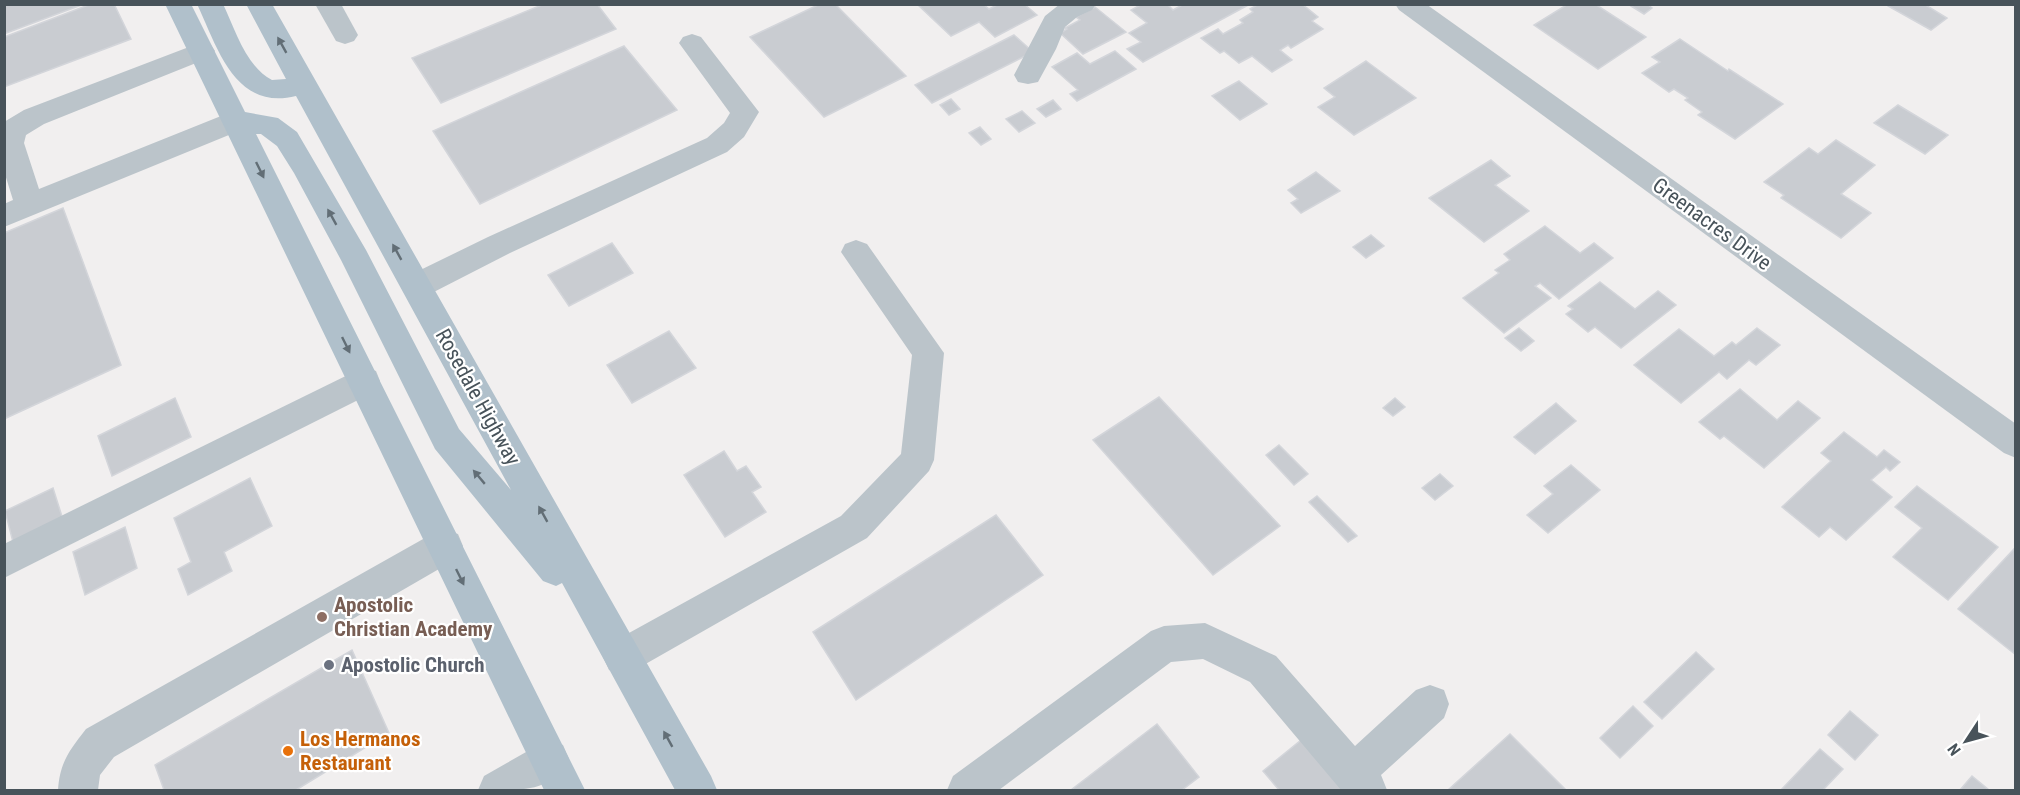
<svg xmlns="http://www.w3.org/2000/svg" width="2020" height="795" font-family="'Roboto Condensed',sans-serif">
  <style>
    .building { fill: #c9ccd1; stroke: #d3d5da; stroke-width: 1.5 }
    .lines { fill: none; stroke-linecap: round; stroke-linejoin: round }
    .minor { fill: #bbc4ca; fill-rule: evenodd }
    .major { fill: #b0c0cb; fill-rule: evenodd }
    .oneway { fill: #626e76 }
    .education-dot { fill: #8d6e63; stroke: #fff; stroke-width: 2 }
    .worship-dot { fill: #6b7280; stroke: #fff; stroke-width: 2 }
    .food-dot { fill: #e8710a; stroke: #fff; stroke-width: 2 }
    .labels { text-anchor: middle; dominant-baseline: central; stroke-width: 4.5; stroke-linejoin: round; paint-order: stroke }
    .street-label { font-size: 21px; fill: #48535a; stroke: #fff }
    .education-label { font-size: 21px; font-weight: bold; fill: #785e54; stroke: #fff; text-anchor: start }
    .worship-label { font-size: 21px; font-weight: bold; fill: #5b616d; stroke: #fff; text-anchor: start }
    .food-label { font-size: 21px; font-weight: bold; fill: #c56008; stroke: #fff; text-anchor: start }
  </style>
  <rect width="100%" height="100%" fill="#f1efef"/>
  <!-- building -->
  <g class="building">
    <polygon points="4,4 84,4 4,34"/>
    <polygon points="91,4 114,4 131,39 4,87 4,37"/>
    <polygon points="544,4 597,4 616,29 441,103 412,58"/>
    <polygon points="820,4 835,4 906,76 824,117 750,37"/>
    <polygon points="983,4 989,9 999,4 1024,4 1037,15 995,37 979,22 951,36 918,5"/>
    <polygon points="1142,4 1167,4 1173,10 1184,4 1250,4 1143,62 1127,49 1141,42 1129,33 1147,23 1131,10"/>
    <polygon points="1259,4 1302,4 1318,17 1312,21 1323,29 1291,48 1288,45 1280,50 1292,60 1272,72 1252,56 1239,63 1224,51 1220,53 1201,38 1218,29 1223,34 1243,23 1240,20 1253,12 1250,9"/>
    <polygon points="1568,4 1595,4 1646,37 1598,69 1534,25"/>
    <polygon points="1633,4 1647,4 1652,8 1644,14 1631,6"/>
    <polygon points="1889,4 1924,4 1947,18 1931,30 1888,6"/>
    <polygon points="1095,7 1126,32 1083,54 1060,33 1067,29 1065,28 1080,20 1076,17"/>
    <polygon points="1014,35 1033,52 932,103 915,85"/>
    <polygon points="1680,39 1728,71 1729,69 1783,104 1735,139 1698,115 1702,112 1685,100 1688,98 1674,89 1669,92 1642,73 1660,62 1652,57"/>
    <polygon points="624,46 677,110 480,204 433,131"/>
    <polygon points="1115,51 1136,69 1077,101 1070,94 1078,90 1052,67 1077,53 1090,64"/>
    <polygon points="1366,61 1416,98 1354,135 1318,107 1335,97 1324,88"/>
    <polygon points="1239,81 1267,104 1240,120 1212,96"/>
    <polygon points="951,99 960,109 949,115 940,105"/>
    <polygon points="1053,100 1061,109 1046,117 1037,109"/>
    <polygon points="1898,105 1948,135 1925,154 1874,123"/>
    <polygon points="1022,111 1035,123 1019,132 1006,119"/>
    <polygon points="980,127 991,139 981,145 969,133"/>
    <polygon points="1836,140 1875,165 1841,194 1871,213 1841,238 1781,198 1784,195 1764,182 1809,148 1818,154"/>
    <polygon points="1491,160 1510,176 1495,185 1529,211 1484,242 1429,198"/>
    <polygon points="1316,172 1340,191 1301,213 1291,203 1298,199 1288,190"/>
    <polygon points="63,208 121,365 4,419 4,233"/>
    <polygon points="1545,226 1580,253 1594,243 1613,258 1559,299 1540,283 1535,286 1551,298 1504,333 1463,298 1499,273 1495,270 1510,260 1504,254"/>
    <polygon points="1371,235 1384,246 1366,258 1353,247"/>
    <polygon points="612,243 633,273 569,306 548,275"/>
    <polygon points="1600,282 1635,309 1658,291 1676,305 1621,348 1595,327 1588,332 1566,314 1573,309 1568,306"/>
    <polygon points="1519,328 1534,341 1521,351 1505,338"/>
    <polygon points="1757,328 1780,345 1756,365 1749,360 1727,379 1719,372 1681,403 1634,365 1679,329 1714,356 1732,342 1736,345"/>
    <polygon points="669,331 696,368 632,403 607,365"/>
    <polygon points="1740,389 1777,420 1798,401 1820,418 1764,468 1724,436 1720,439 1699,422"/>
    <polygon points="1159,397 1280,526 1213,575 1093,440"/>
    <polygon points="175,398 191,437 112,476 98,436"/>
    <polygon points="1395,398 1405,407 1393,416 1383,408"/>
    <polygon points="1556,403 1576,421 1535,454 1514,437"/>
    <polygon points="1844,432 1877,457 1884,450 1900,462 1890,471 1886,467 1871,480 1892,497 1846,540 1830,527 1819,537 1782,507 1831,461 1821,453"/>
    <polygon points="1279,445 1308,474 1294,485 1266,455"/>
    <polygon points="724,451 737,471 746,466 761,487 752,492 766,512 725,537 684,475"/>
    <polygon points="1571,465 1600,490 1548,533 1527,515 1553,494 1544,486"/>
    <polygon points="1440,474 1453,486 1435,500 1422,488"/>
    <polygon points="250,478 272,526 224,552 232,571 188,595 178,569 191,562 174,518"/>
    <polygon points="1917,486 1998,547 1948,600 1893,557 1922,528 1895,507"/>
    <polygon points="53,488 65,526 15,550 5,511"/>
    <polygon points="1317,496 1357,536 1348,542 1309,502"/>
    <polygon points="996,515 1043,575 856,700 813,632"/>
    <polygon points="125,527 137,568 85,595 73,552"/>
    <polygon points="2014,549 2016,550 2016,655 1958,609"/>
    <polygon points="352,650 389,733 296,790 164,790 155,765"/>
    <polygon points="1696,652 1714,669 1662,719 1644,702"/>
    <polygon points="1633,706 1653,726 1620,758 1600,738"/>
    <polygon points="1850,711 1878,735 1855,760 1828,735"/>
    <polygon points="1157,724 1199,777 1182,790 1071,790"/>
    <polygon points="1510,734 1566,790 1448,790"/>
    <polygon points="1306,736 1353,790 1279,790 1263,771"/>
    <polygon points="1820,749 1843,769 1823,790 1781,790"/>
    <polygon points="1972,776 1989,790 1960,790"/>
  </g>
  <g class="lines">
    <!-- minor -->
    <g class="minor">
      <polygon points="315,4 341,4 358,35 354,41 345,44 336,41"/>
      <polygon points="1060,4 1096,4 1092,10 1077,17 1065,27 1056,49 1038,82 1028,84 1018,82 1014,75 1045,16"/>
      <polygon points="1395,4 1426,4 2016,424 2016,458 2004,453 1399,10"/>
      <polygon points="692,34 701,37 759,112 744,137 727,152 510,253 428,295 417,298 406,295 402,286 406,277 488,237 707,138 724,123 730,113 679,43 683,37"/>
      <polygon points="202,42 211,45 215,51 211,57 44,124 26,135 24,143 39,189 226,114 236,111 246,114 250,121 246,128 4,227 4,204 13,200 4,171 4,122 24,110"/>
      <polygon points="856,240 867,244 944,353 934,460 929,471 867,538 635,670 622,675 609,670 603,657 609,644 841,516 901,454 912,355 841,252 845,244"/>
      <polygon points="364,367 376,371 380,381 376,391 4,578 4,544"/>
      <path d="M445 530 458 534 463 546 458 558 114 757 100 775 98 790H58C60 762 69 751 86 729L432 534Z"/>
      <polygon points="1205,623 1276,656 1355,746 1416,690 1430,685 1444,690 1449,704 1444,718 1381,775 1387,790 1341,790 1250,682 1203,659 1171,662 999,790 947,790 953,776 1151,631 1164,626"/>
      <path d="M549 739 563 745 569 759C553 795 513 790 478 790L484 776Z"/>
    </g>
    <!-- major -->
    <path class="major" d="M165 4H191L245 112 278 118 297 132 366 250 459 429 511 490 296 96C235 111 218 49 197 4H223C235 29 246 67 272 80L286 79 246 4H272L711 776 717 790H675L562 583 556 586 543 581 435 449 341 260 294 173 277 146 261 134H256L585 790H544Z"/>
  </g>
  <!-- one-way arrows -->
  <defs><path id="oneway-solid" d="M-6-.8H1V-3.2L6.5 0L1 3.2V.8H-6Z" transform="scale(1.5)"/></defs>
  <g class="oneway">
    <use href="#oneway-solid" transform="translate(282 45) rotate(-119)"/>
    <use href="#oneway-solid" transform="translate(260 170) rotate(64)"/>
    <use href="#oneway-solid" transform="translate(332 217) rotate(-119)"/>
    <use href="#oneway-solid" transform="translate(397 252) rotate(-119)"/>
    <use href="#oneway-solid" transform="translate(346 345) rotate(64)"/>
    <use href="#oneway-solid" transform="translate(479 477) rotate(-130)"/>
    <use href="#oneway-solid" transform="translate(543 514) rotate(-119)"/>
    <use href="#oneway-solid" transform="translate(460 577) rotate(64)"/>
    <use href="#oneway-solid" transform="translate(668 739) rotate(-119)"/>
  </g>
  <!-- markers -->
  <circle class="education-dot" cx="322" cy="617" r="6"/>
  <circle class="worship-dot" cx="329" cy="665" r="6"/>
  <circle class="food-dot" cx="288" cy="751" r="6"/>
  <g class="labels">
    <!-- street labels -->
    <g class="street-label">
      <text transform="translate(1712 224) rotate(36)">Greenacres Drive</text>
      <text transform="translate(478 397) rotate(61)">Rosedale Highway</text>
    </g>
    <!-- education labels -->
    <g class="education-label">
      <text x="334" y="605">Apostolic<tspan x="334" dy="24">Christian Academy</tspan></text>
    </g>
    <!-- worship labels -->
    <g class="worship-label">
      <text x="341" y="665">Apostolic Church</text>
    </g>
    <!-- food labels -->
    <g class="food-label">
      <text x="300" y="739">Los Hermanos<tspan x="300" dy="24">Restaurant</tspan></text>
    </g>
  </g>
  <!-- border -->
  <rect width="2020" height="795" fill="none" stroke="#48535a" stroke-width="12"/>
  <!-- north arrow -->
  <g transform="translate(1966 741) rotate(234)" stroke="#ffffff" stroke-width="4.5" paint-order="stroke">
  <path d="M0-4.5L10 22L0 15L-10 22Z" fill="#48535a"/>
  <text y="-9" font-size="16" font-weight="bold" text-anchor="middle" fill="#48535a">N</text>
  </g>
</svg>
